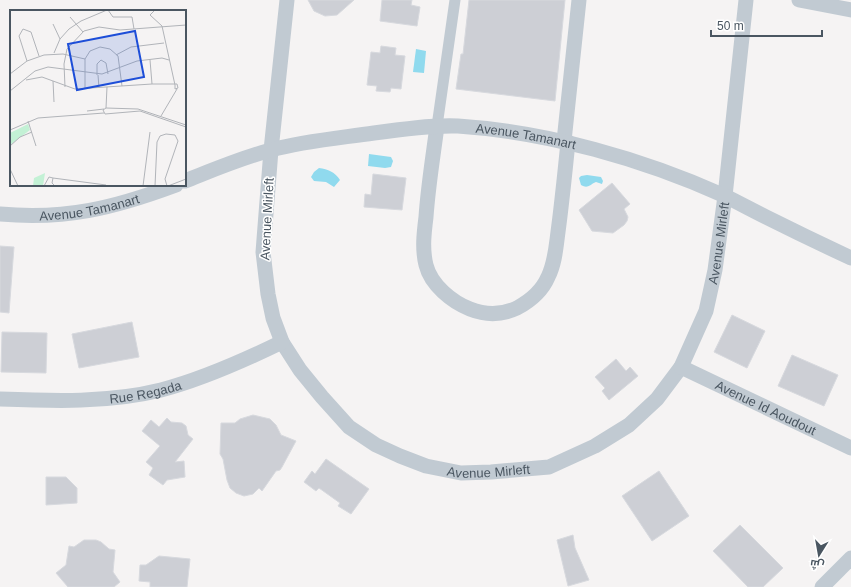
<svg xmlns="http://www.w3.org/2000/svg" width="851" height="587" font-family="Helvetica,Cairo,sans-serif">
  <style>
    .water { fill: #90daee }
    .building { fill: #cdcfd5; stroke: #d7d9de }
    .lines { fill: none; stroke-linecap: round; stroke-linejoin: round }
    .pedestrian { stroke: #c1cad2; stroke-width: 11 }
    .minor { stroke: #c1cad2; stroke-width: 15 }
    .labels { text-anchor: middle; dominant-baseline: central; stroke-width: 3; stroke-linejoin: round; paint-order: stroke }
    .street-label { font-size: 13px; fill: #4a5661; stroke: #fff }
    .inset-road { fill: none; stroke: #b1b4b9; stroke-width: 1 }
    .view { fill: #1d4ed8; fill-opacity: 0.15; stroke: #1d4ed8; stroke-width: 2 }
    .inset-edge { fill: none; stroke: #4a5661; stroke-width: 2 }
  </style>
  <rect width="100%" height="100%" fill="#f5f3f3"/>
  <!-- water -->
  <g class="water">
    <polygon points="416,49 426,51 424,73 413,72"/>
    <polygon points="369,154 391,157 393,161 391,167 385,168 368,166"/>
    <path d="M319 168C328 169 335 172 340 180L334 187 326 182 314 181 311 177 314 172Z"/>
    <path d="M587 175 601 177 603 181 602 184 596 182C589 185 588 189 581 185L579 178 581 176Z"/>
  </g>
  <!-- building -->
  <g class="building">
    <polygon points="308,0 354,0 337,15 325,16 314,11"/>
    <polygon points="382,0 412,0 411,5 420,7 417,26 380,21"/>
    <polygon points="469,0 565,0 555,101 456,89 461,54 463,54"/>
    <polygon points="381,46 396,48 395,55 405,56 401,89 391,88 390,92 376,91 377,86 367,85 371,52 380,53"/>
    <polygon points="373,174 406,178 402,210 364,207 365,194 371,195"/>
    <polygon points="612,183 630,204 624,209 628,217 627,221 624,225 613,233 592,231 579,210"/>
    <polygon points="0,246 14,247 9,313 0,312"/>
    <polygon points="732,315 765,331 747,368 714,352"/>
    <polygon points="132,322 139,357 79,368 72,334"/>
    <polygon points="2,332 47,333 46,373 1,372"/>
    <polygon points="792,355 838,375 824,406 778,386"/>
    <polygon points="616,359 626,371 630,367 638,376 609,400 602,391 605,388 595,377"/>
    <polygon points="253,415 270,419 276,425 281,435 296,441 282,467 280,470 276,471 262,491 259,488 253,494 244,496 236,493 230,488 227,480 223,459 220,454 221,423 235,423 240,419"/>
    <polygon points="167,418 171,422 182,423 186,426 188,435 193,439 175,462 184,461 185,477 167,480 163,485 149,475 153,468 146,462 160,446 142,431 151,420 159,427"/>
    <polygon points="326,459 369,489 351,514 338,506 340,503 319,488 316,491 304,482 312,471 315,474"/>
    <polygon points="659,471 689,516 652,541 622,496"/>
    <polygon points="46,477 66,477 77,488 77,503 46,505"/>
    <polygon points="740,525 783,568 763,587 748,587 713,551"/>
    <polygon points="573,535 575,548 589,580 568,586 557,540"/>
    <polygon points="84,540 96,540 101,542 109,549 115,550 113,572 120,582 114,587 68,587 56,573 66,565 69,546 74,547"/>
    <polygon points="159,556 190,559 187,587 150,587 150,582 139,581 140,565 146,565"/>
  </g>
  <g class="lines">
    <!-- pedestrian -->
    <polyline class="pedestrian" points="437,126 455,0"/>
    <!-- minor -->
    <g class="minor">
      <path id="s1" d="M287 0 271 150 263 252 268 294 273 318 282 342 300 370 322 397 349 427 376 445 400 456 426 466 461 473 491 472 549 467 595 446 629 425 657 399 681 367 706 311 715 270 725 196 746 0"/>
      <polyline points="799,0 851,10"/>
      <path d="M437 126C433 157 428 187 426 217 424 233 422 249 426 265 431 285 452 302 470 309 485 315 502 315 517 308 530 301 542 291 548 277 555 263 556 247 558 232 562 202 565 172 568 142"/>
      <polyline points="564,141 579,0"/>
      <path id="s2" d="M185 181C213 170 241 158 271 150 304 141 340 138 374 133 402 129 431 125 458 126 548 132 643 159 725 196 739 203 752 210 766 217 794 231 823 245 851 258"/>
      <path id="s3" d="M0 214C66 220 114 208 176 185"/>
      <path id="s4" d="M681 367 851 448"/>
      <path id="s5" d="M0 399C53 401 109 403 161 390 203 379 243 361 282 342"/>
      <polyline points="822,587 851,558"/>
    </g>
  </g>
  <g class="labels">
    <!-- street labels -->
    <g class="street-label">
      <text stroke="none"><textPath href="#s2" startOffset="349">Avenue Tamanart</textPath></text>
      <text stroke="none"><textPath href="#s3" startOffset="90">Avenue Tamanart</textPath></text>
      <text transform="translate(267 219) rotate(-87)">Avenue Mirleft</text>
      <text stroke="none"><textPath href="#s1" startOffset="964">Avenue Mirleft</textPath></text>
      <text stroke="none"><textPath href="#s5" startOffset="146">Rue Regada</textPath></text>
      <text stroke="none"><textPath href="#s4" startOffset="94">Avenue Id Aoudout</textPath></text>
      <text stroke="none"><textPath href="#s1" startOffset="604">Avenue Mirleft</textPath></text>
    </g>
  </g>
  <!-- overview -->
  <g transform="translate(10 10)">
    <rect width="176" height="176" fill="#f5f3f3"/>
    <path d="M18 114 20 120 0 135V123ZM35 163 33 176H23L24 168Z" fill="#c3f1d5"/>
    <path class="inset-road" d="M98 0 103 7H122L124 19M145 0 140 5 152 16M60 7 73 22M43 14 50 29M152 16 165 75M44 43 50 29 59 19 71 11 97 0M106 45 121 37 154 33M140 50 142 74M17 51 9 26 13 19 21 22 29 46M0 64 17 51 34 45 53 44 75 49M87 65V54L91 50 96 53 98 64M88 65 89 78M16 70 32 67 65 79 142 74H167L168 78 165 79V75M43 71 44 92M55 77 54 54 57 39 74 21 89 17 110 20 176 15M75 79V49L80 41 90 37 100 39 108 46 112 76M0 81 25 61 38 57 92 64 127 51 152 48 159 50M96 98 97 77M77 101 94 99M151 106 167 79M18 111 26 136M176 115 128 99 96 98 93 100 95 104 130 101 176 117M0 120 28 108 94 103M0 136 10 127 22 122M0 159 8 176M43 168 96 175M34 176 39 167 43 168 42 173 45 176M133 176 140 122M145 176 147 132 150 126 156 124 165 125 168 131 155 169 157 176M158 176 176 169"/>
    <path class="view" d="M125 21 134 67 67 80 58 34Z"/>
    <rect width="176" height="176" class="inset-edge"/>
  </g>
  <!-- north arrow -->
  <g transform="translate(819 555) rotate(191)" stroke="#ffffff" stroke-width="3" paint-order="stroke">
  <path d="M0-3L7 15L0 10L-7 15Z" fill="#4a5661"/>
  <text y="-6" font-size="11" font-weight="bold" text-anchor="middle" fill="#4a5661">ش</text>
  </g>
  <!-- scale -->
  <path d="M711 30v6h111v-6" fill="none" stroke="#4a5661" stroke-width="2"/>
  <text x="717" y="30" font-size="12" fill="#4a5661" stroke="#ffffff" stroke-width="3" paint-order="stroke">50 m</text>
</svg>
